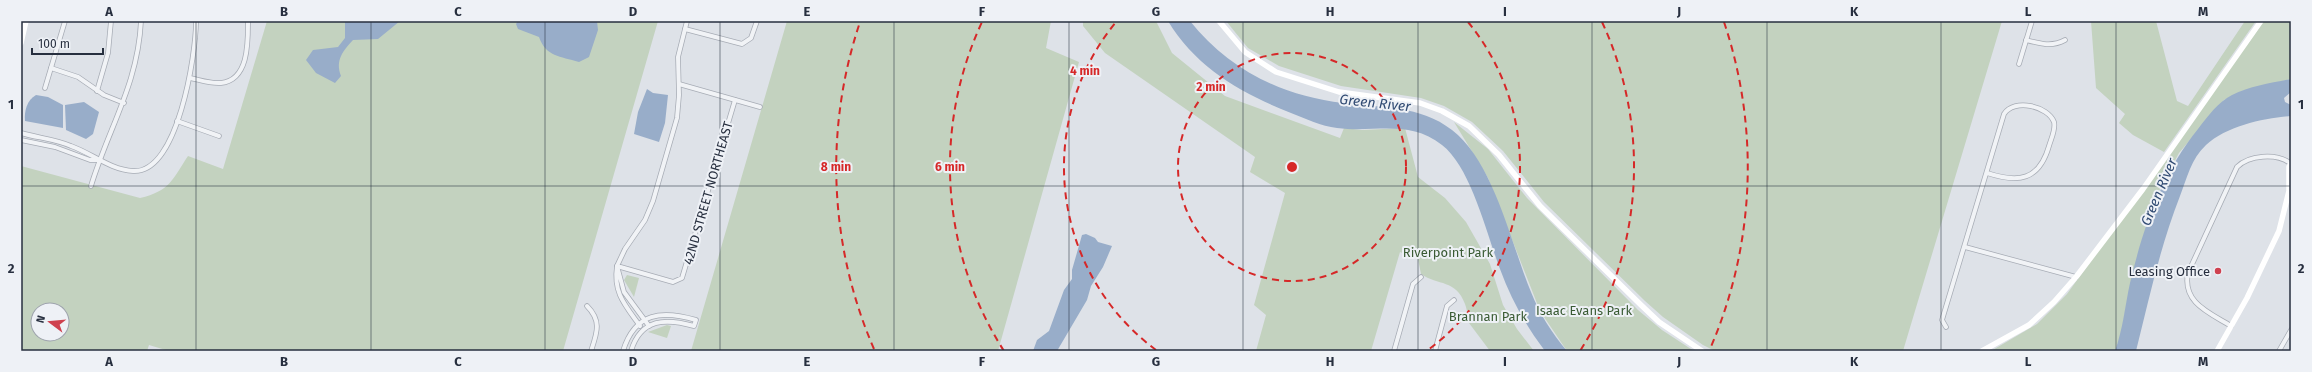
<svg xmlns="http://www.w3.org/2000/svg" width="2312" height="372" font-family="'Fira Sans',sans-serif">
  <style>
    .green { fill: #c3d2bf; fill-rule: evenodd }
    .water { fill: #98adc9 }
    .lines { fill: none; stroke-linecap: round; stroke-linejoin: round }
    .street-casing { stroke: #a7acb5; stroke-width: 5.5 }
    .street { stroke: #f1f3f6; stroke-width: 4 }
    .secondary { stroke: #fff; stroke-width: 5.5 }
    .grid { fill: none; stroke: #272f3f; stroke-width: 1; stroke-opacity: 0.55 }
    .ring { fill: none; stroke: #d62828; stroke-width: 2; stroke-dasharray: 7 5 }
    .poi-dot { fill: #cf414f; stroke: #eef1f6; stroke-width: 1.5 }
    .labels { text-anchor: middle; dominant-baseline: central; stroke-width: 4; stroke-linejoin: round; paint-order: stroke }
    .street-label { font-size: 13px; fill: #272f3f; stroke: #eef1f6 }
    .park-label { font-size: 13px; fill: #3a5b34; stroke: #eef1f6 }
    .poi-label { font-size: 13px; fill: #272f3f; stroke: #eef1f6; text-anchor: end }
    .water-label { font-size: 14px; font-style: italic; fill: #314b73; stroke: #eef1f6 }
    .centre { fill: #d62828; stroke: #eef1f6; stroke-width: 2 }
    .ring-label { font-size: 12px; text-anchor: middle; font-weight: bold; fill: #d62828; stroke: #eef1f6; stroke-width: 4; stroke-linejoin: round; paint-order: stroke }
    .neatline { fill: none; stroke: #272f3f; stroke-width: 1.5 }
    .grid-label { font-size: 13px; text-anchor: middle; font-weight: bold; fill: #272f3f }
  </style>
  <rect width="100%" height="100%" fill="#dee2e8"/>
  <!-- green -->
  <g class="green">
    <path d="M267 21H658L563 351H169L149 345 147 351H21V166L140 198C170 191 172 180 188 156L223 169ZM38 310H62V334H38Z"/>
    <polygon points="787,21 1051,21 1046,48 1079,62 998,351 691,351"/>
    <path d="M1083 21H1156L1172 53 1225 96 1340 138 1344 128 1362 130 1405 128 1418 177 1445 198 1466 222 1490 264 1503 305 1517 329 1534 351H1490L1466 319C1468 313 1467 310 1465 304 1456 279 1438 286 1421 274L1418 259 1400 252 1371 351H1256L1266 315 1254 305 1285 193 1250 172 1255 157 1105 53 1083 26Z"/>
    <polygon points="1226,21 2002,21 1903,351 1715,351 1703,345 1663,317 1645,301 1544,202 1503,151 1472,122 1444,106 1421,98 1341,86 1279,66 1248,48"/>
    <polygon points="2091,21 2156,21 2177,101 2188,106 2245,21 2256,21 2164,152 2133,135 2119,123 2125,114 2096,88"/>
    <polygon points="2264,21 2291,21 2291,79 2242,91 2224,100 2179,153 2160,189 2152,215 2131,281 2121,335 2115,351 1991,351 2037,324 2067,294"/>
    <polygon points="1454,122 1488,149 1527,198 1638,310 1662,330 1694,351 1567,351 1540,311 1488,178"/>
    <polygon points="627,275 639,278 634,297 624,280"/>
    <polygon points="667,325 671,326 667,338 648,332"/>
  </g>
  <!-- water -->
  <g class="water">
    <path d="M345 21H400L378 39 353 40C343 51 335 60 341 76L335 83 316 73 306 60 313 50 338 47 345 38Z"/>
    <path d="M518 21H597L598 30 589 57 579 62C560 56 546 57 539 37L518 29 516 24Z"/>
    <path d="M1168 21H1190C1228 69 1282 96 1343 103 1381 108 1420 105 1452 130 1494 162 1511 244 1531 292 1539 313 1552 333 1567 351H1545C1526 326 1511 299 1500 269 1487 235 1471 167 1442 145 1409 119 1375 133 1337 128 1321 126 1306 119 1291 113 1243 94 1196 68 1168 21Z"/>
    <path d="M2291 79V92L2284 98 2285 102 2291 105V116C2263 118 2227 126 2206 145 2191 159 2187 178 2180 196 2160 247 2149 299 2136 351H2115C2123 329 2125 306 2130 283 2143 228 2162 173 2198 129 2208 116 2218 102 2232 95 2250 86 2271 83 2291 79Z"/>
    <polygon points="647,89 653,93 668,95 665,123 659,142 634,134 638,112"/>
    <path d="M36 95 48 97 63 105V128L25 121C24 111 27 100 36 95Z"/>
    <polygon points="84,102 99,112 93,134 86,139 66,130 65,105"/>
    <polygon points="1086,234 1095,238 1098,242 1112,246 1103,267 1091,286 1087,300 1057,351 1033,351 1037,340 1049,331 1064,290 1072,279 1072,270 1082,235"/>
  </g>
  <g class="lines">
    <!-- street casing -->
    <g class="street-casing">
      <g id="street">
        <polyline points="687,21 678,57 679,95 677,118 653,201 645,220 625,249 617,266 673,282 682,278 735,100"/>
        <polyline points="685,29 742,44 751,38 757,21"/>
        <path d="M2026 40C2041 44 2052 47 2065 40"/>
        <polyline points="2019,64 2032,21"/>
        <polyline points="51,68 78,77 104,95 124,103"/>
        <path d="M190 78C200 80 211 84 221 83 249 80 248 42 248 21"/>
        <polyline points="679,84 760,107"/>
        <polyline points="45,88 65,21"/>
        <polyline points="97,91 108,53 111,21"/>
        <polyline points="177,121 219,136"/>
        <path d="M21 133C38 138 55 139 71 146 91 153 111 170 133 171 178 174 196 54 196 21"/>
        <polyline points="21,140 55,147 90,160 98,160"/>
        <path d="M91 186C109 127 138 84 141 21"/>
        <polyline points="1965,247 2076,277"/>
        <path d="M587 306C602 321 597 333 591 351"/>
        <path d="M640 326C625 305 613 293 617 266L624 292 649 326"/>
        <path d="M2231 326C2210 313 2182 303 2188 273L2237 167C2249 155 2276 153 2290 163"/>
        <path d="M1946 327 1942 320 2004 114C2014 98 2048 106 2054 122 2056 129 2051 139 2049 146 2039 181 2018 183 1987 173"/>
        <path d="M623 351C635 312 662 310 696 320L694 326C666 318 641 318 631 351"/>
        <polyline points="1394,351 1413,284 1421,277"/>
        <polyline points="1435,351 1447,306 1454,300"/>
        <polyline points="2279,351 2291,330"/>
      </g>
    </g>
    <!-- street -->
    <use href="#street" class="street"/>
    <!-- secondary -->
    <g class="secondary">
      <polyline points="1219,21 1245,52 1276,72 1339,92 1420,103 1442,111 1469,126 1499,155 1540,206 1641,305 1659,322 1702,351"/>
      <polyline points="21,43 26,21"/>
      <polyline points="1982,351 2029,325 2054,302 2076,277 2143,189 2261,21"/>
      <polyline points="2217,351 2247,298 2279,231 2289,191 2289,167 2291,163"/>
    </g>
  </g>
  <!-- grid -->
  <path class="grid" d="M196 21V351M371 21V351M545 21V351M720 21V351M894 21V351M1069 21V351M1243 21V351M1418 21V351M1592 21V351M1767 21V351M1941 21V351M2116 21V351M21 186H2291"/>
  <!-- distance rings -->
  <g class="ring">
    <circle cx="1292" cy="167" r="114"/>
    <path d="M1156 350A228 228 0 0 1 1116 22M1468 22A228 228 0 0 1 1428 350"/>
    <path d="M1004 351A342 342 0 0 1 982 22M1602 22A342 342 0 0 1 1580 351"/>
    <path d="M874 349A456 456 0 0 1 860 22M1724 22A456 456 0 0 1 1710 349"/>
  </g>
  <!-- markers -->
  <circle class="poi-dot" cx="2218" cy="271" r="4"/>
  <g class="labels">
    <!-- street labels -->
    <g class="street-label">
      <text transform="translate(708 193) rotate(-74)">42ND STREET NORTHEAST</text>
    </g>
    <!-- park labels -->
    <g class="park-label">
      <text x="1448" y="252">Riverpoint Park</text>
      <text x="1584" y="310">Isaac Evans Park</text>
      <text x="1488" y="316">Brannan Park</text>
    </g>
    <!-- poi labels -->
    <g class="poi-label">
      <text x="2210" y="271">Leasing Office</text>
    </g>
    <!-- water labels -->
    <g class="water-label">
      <text transform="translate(1375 103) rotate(6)">Green River</text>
      <text transform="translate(2159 192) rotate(-67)">Green River</text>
    </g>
  </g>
  <circle cx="1292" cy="167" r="6" class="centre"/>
  <g class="ring-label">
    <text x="1085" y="75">4 min</text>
    <text x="1211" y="91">2 min</text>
    <text x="950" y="171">6 min</text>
    <text x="836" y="171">8 min</text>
  </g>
  <!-- border -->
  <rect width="2312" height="372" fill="none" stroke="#eef1f6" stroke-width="44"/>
  <!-- north arrow -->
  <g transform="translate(50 322) rotate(286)"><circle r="19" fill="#eef1f6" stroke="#9ea3ad"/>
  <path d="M0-3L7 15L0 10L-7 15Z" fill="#cf414f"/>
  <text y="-6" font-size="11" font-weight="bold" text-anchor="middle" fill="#272f3f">N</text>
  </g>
  <!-- scale -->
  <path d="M32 48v6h71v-6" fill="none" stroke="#272f3f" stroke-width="2"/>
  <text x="38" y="48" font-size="12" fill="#272f3f" stroke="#eef1f6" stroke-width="3" paint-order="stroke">100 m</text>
  <rect x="22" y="22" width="2268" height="328" class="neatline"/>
  <g class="grid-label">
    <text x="109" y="16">A</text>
    <text x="284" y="16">B</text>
    <text x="458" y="16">C</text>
    <text x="633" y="16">D</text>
    <text x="807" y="16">E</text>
    <text x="982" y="16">F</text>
    <text x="1156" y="16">G</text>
    <text x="1330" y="16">H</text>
    <text x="1505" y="16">I</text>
    <text x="1679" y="16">J</text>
    <text x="1854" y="16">K</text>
    <text x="2028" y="16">L</text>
    <text x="2203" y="16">M</text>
    <text x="11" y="109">1</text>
    <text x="2301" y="109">1</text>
    <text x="11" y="273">2</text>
    <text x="2301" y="273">2</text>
    <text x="109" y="366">A</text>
    <text x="284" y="366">B</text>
    <text x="458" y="366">C</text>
    <text x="633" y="366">D</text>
    <text x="807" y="366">E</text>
    <text x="982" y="366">F</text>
    <text x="1156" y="366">G</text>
    <text x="1330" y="366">H</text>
    <text x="1505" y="366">I</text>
    <text x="1679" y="366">J</text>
    <text x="1854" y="366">K</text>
    <text x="2028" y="366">L</text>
    <text x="2203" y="366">M</text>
  </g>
</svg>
